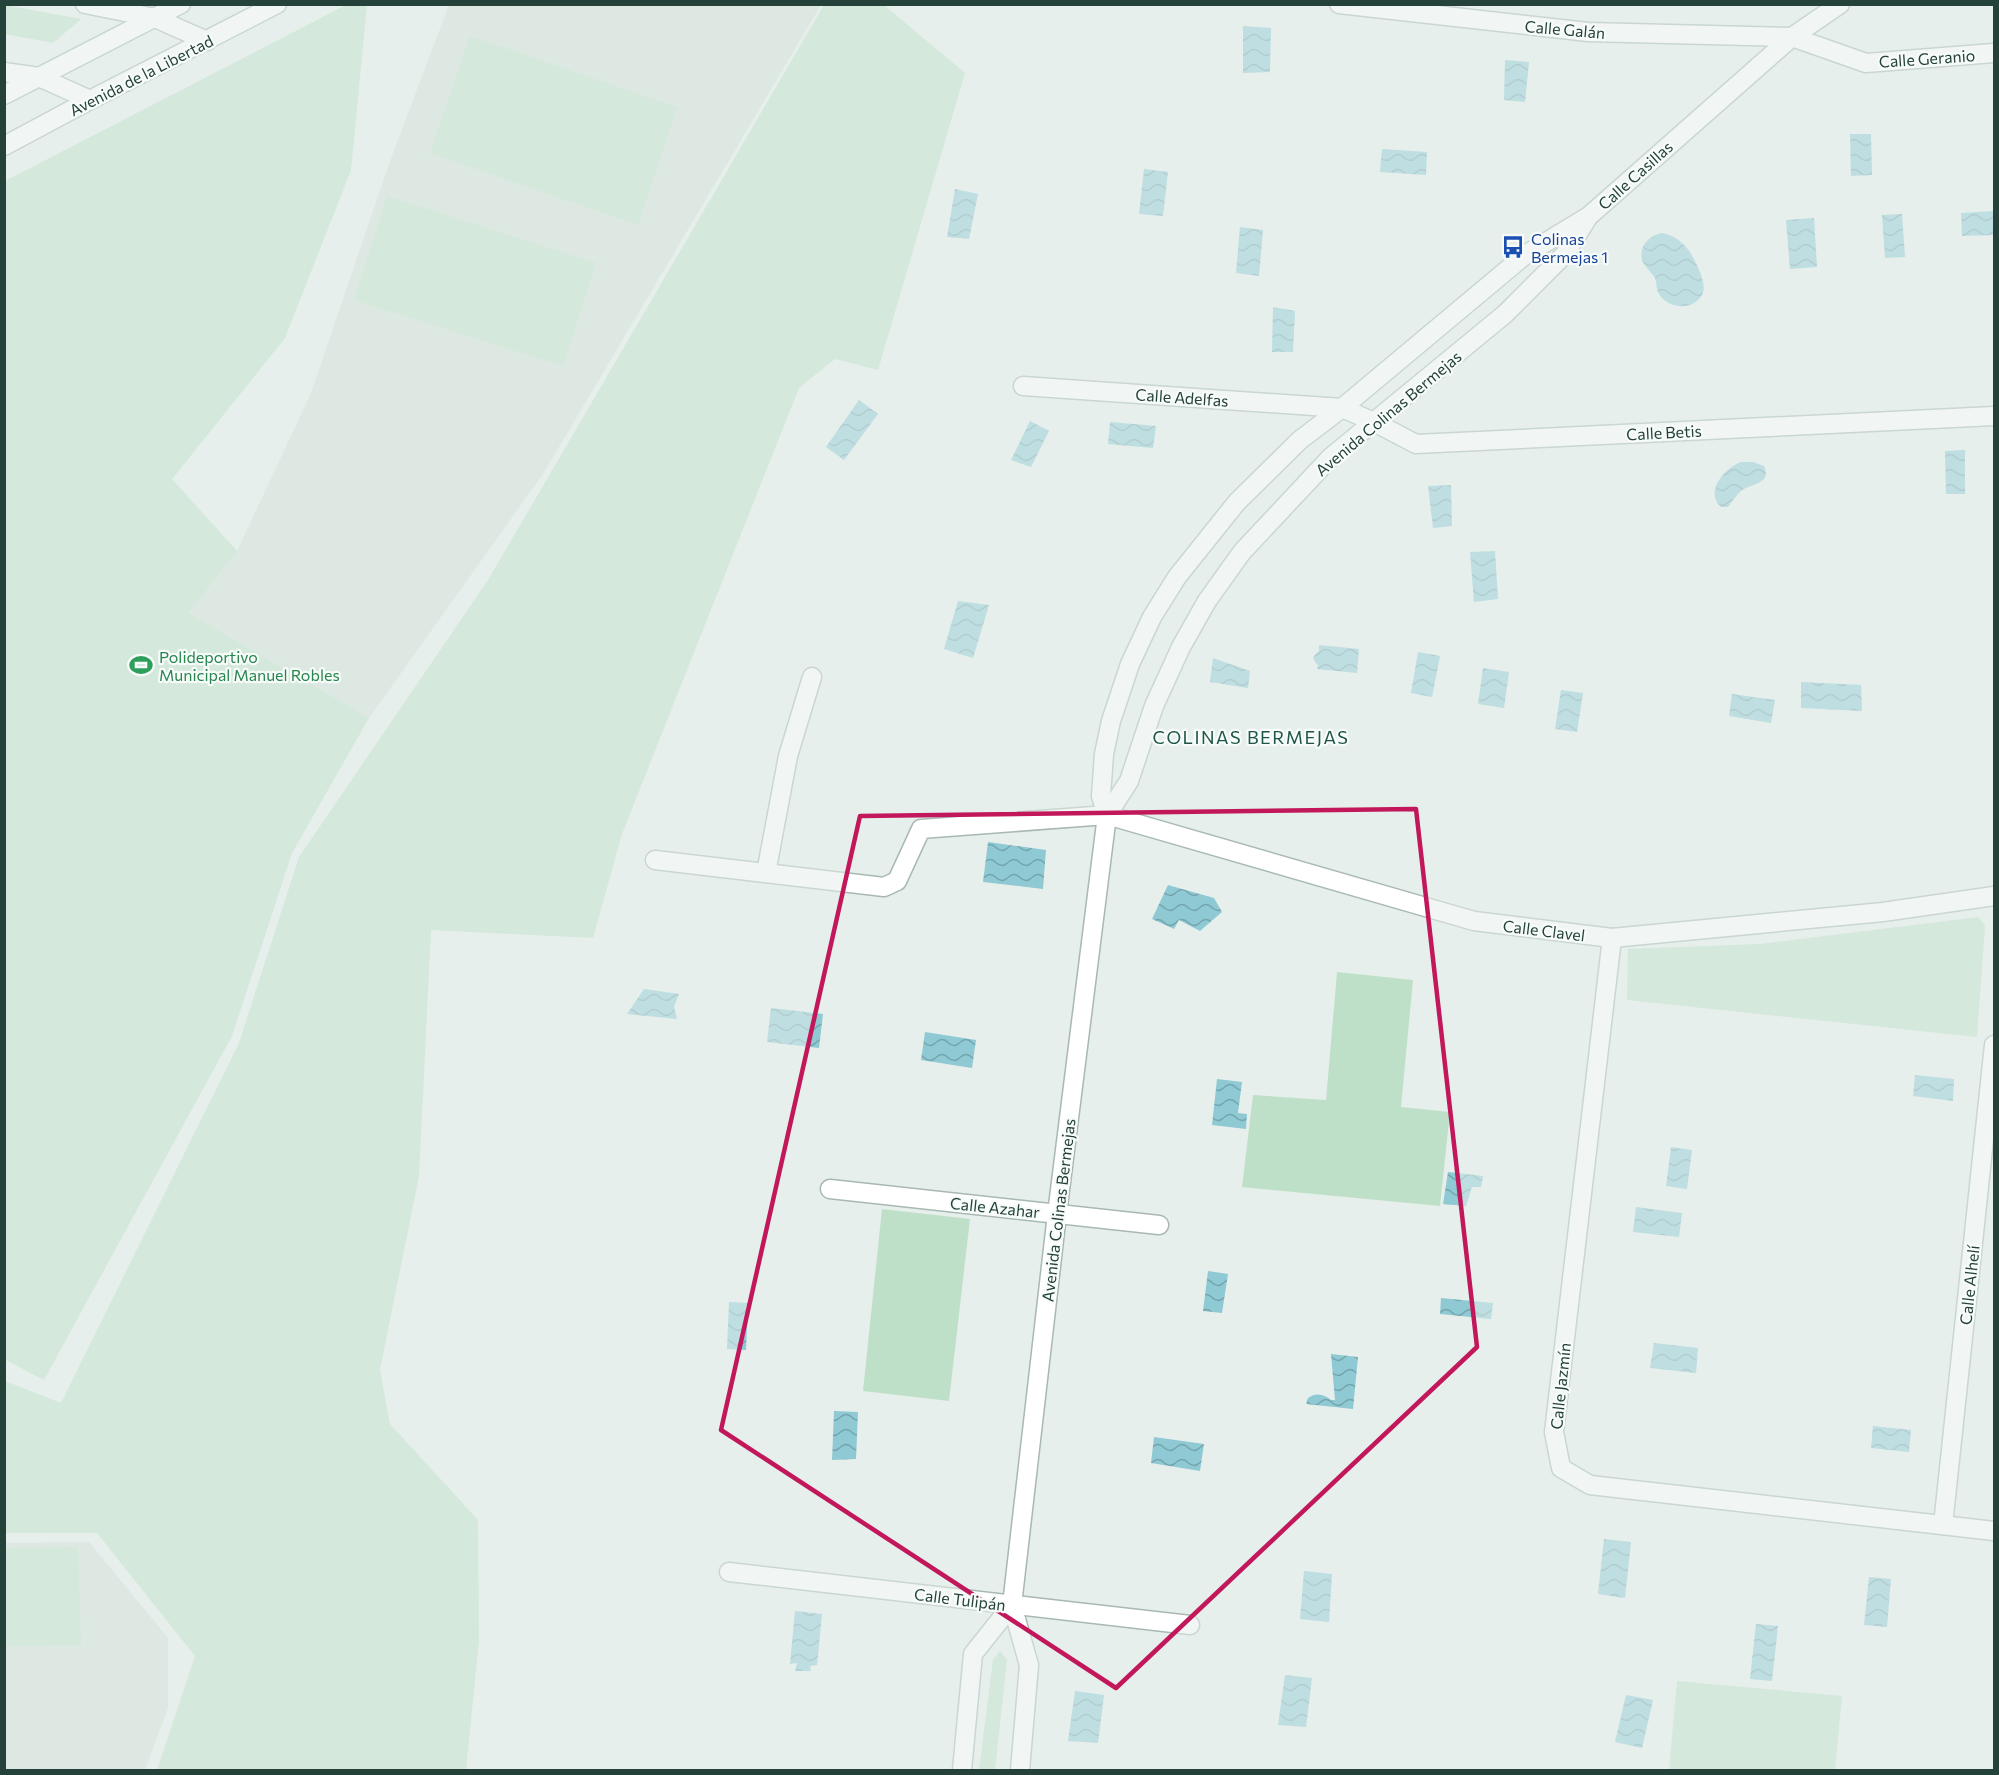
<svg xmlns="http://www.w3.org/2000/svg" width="1999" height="1775" font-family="Commissioner,sans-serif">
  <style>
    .built { fill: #d4dfda }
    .green { fill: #bfe0c8 }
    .water { fill: url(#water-waves) }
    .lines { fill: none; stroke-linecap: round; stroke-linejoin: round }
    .minor-casing { stroke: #a8b8b2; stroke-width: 21 }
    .minor { stroke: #fff; stroke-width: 18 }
    .marked { fill: none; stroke: #c2185b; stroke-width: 4.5; stroke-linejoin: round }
    .labels { text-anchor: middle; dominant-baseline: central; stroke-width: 4.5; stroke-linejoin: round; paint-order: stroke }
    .street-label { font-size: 16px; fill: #24423a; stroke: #f7fbf9 }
    .transit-label { font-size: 16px; fill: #164399; stroke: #f7fbf9; text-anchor: start }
    .leisure-label { font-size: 16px; fill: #27864d; stroke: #f7fbf9; text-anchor: start }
    .neighbourhood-label { font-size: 18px; letter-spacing: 1.5px; fill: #1f5548; stroke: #f7fbf9 }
  </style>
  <defs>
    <pattern id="water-waves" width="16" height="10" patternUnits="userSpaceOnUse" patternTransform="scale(1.5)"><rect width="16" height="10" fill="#8ec9d4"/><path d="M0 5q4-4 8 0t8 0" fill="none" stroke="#74a5ad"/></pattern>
  </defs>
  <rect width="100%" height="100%" fill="#e6efeb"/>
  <!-- built -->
  <g class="built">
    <polygon points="449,5 821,5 543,474 369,718 187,613 237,551 311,393 390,161"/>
    <polygon points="89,1542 168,1638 168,1708 145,1770 5,1770 4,1543"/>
  </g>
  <!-- green -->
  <g class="green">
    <polygon points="4,5 5,5 81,19 53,43 5,34"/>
    <polygon points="346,5 367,5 351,170 285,338 172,479 237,551 188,613 369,718 292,853 232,1036 44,1380 4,1359 5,181"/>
    <polygon points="824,5 884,5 965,73 878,370 835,359 799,388 622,834 593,938 431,930 419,1176 380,1370 390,1424 478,1520 479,1640 466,1770 157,1770 195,1656 97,1533 5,1533 5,1381 61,1403 239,1043 299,857 488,580"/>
    <polygon points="470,36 677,107 638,225 430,153"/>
    <polygon points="387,196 596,263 563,366 354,300"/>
    <polygon points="1978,917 1985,926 1977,1037 1627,1000 1628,949 1760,944"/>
    <polygon points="1337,972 1413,980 1401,1107 1450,1112 1440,1206 1242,1187 1253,1095 1326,1100"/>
    <polygon points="882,1209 970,1219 949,1401 863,1391"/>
    <polygon points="78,1547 81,1645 5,1646 5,1548"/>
    <polygon points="1000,1651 1007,1660 995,1770 979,1770 993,1660"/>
    <polygon points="1677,1681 1842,1696 1835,1770 1669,1770"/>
  </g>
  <!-- water -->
  <g class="water">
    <polygon points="1243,26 1271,28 1270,72 1243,73"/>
    <polygon points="1505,60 1529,62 1525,102 1504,100"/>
    <polygon points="1850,134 1871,134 1872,175 1851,176"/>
    <polygon points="1382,149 1427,152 1426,175 1380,172"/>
    <polygon points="1144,169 1168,172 1163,216 1139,214"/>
    <polygon points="955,189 978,194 969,239 947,237"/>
    <polygon points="1994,211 1994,235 1962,236 1961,213"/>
    <polygon points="1902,214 1905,257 1885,258 1882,215"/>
    <polygon points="1814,218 1817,267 1790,269 1786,220"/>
    <polygon points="1240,227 1263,230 1259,276 1236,273"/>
    <path d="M1662 233C1684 237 1694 256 1701 275 1705 287 1706 295 1694 303 1682 310 1664 305 1658 292 1656 288 1657 283 1655 278 1652 273 1647 269 1644 264 1636 250 1648 235 1662 233Z"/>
    <polygon points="1273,307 1295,311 1293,352 1272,352"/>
    <polygon points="859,400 878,414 844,460 826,447"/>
    <polygon points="1030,421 1049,431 1031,467 1011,460"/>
    <polygon points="1110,422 1156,426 1153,448 1108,444"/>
    <polygon points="1965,450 1965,494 1946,494 1945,451"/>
    <path d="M1741 462H1753L1764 466C1772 484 1752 483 1741 491 1736 496 1732 501 1728 507H1721C1704 491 1725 468 1741 462Z"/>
    <polygon points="1451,485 1452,526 1433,528 1428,486"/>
    <polygon points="1495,551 1498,599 1474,602 1470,552"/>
    <polygon points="958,601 989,605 973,658 944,649"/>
    <polygon points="1319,645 1359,649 1357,673 1317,669 1318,665 1315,662 1313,657 1319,651"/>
    <polygon points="1418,652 1440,656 1432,697 1411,693"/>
    <polygon points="1213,658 1250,671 1248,688 1210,682"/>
    <polygon points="1483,668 1509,672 1504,708 1478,704"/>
    <polygon points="1801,682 1861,685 1862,711 1801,708"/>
    <polygon points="1561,690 1583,693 1577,732 1555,729"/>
    <polygon points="1732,694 1775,700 1771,723 1729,716"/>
    <polygon points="988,842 1046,850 1043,889 983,882"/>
    <polygon points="1168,885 1214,898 1222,912 1200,931 1179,920 1174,929 1152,919"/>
    <polygon points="644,989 679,994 674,1007 677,1019 627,1014"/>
    <polygon points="771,1008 823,1014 819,1048 767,1042"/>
    <polygon points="925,1032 976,1040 972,1068 921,1060"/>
    <polygon points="1915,1075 1954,1079 1953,1101 1913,1096"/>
    <polygon points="1217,1079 1242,1082 1238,1113 1247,1114 1246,1129 1212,1125"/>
    <polygon points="1671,1147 1692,1150 1687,1189 1666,1186"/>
    <polygon points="1448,1172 1483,1176 1481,1187 1472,1187 1466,1206 1443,1204"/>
    <polygon points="1636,1207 1682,1213 1679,1237 1633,1232"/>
    <polygon points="1208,1271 1228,1274 1222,1313 1203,1311"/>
    <polygon points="1441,1298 1493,1303 1491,1319 1440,1314"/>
    <polygon points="729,1302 748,1303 746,1350 727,1349"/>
    <polygon points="1654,1343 1698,1348 1696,1373 1650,1368"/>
    <path d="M1331 1354 1358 1357 1353 1409 1306 1404 1308 1398C1316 1392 1324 1394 1331 1400H1335Z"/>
    <polygon points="834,1411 858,1412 856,1459 832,1460"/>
    <polygon points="1873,1426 1911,1430 1909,1452 1871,1448"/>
    <polygon points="1154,1437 1204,1444 1200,1471 1151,1463"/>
    <polygon points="1604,1539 1631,1542 1625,1598 1598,1594"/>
    <polygon points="1304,1571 1332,1574 1329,1622 1300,1619"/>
    <polygon points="1869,1577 1891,1579 1887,1627 1864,1625"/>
    <polygon points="795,1611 822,1614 817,1665 810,1666 811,1671 795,1671 797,1663 790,1664"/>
    <polygon points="1756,1624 1778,1626 1772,1681 1750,1679"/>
    <polygon points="1285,1675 1312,1678 1306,1727 1278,1725"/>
    <polygon points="1075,1691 1104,1695 1098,1743 1068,1741"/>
    <polygon points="1626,1695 1653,1700 1642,1748 1615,1742"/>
  </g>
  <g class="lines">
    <!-- minor casing -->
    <g class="minor-casing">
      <g id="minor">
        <polyline points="85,4 155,18 207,41"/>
        <polyline points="1339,4 1588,32 1792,37 1866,63 1994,53"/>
        <polyline points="4,72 39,77 90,100"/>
        <polyline points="4,95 181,4"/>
        <polyline points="4,146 90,100 277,4"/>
        <polyline points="1023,386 1342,408 1374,422 1416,444 1994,416"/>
        <polyline points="1107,815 1129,781 1154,706 1181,647 1207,601 1242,552 1331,457 1505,314 1565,254 1587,219"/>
        <polyline points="655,860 884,887 897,881 921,829 1107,815 1474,921 1612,938 1883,912 1994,896"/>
        <polyline points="766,873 788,756 812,677"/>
        <polyline points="1612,938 1554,1432 1561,1468 1590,1485 1994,1531"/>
        <polyline points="830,1189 1159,1225"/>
        <polyline points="1943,1525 1994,1045"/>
        <polyline points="729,1572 1190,1625"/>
        <polyline points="962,1770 973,1654 1012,1605"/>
        <polyline points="1020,1770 1029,1665 1012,1605 1057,1214 1107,815 1101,796 1104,754 1111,721 1130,664 1152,617 1177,577 1237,502 1300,440 1342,408 1525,255 1589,216 1792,37 1840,4"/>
      </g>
    </g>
    <!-- minor -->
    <use href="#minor" class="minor"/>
  </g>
  <!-- marked area -->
  <path d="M0 0H1999V1775H0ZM1416 809 1477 1347 1116 1688 721 1430 860 816Z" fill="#e6efeb" fill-opacity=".55" fill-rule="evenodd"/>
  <path class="marked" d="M1416 809 1477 1347 1116 1688 721 1430 860 816Z"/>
  <!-- icons -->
  <defs>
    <g id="bus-bare" transform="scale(1.8)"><path d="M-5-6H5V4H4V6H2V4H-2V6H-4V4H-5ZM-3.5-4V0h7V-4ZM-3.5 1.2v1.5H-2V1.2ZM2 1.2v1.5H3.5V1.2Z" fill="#1a4fb4" stroke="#f7fbf9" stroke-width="2.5" paint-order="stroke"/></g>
    <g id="stadium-bare" transform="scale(1.8)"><path d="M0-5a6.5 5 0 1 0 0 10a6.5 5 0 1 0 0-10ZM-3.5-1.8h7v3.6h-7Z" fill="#2e9e5b" stroke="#f7fbf9" stroke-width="2.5" paint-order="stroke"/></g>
  </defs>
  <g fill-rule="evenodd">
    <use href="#bus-bare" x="1513" y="247"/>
    <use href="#stadium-bare" x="141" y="665"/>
  </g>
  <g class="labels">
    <!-- street labels -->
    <g class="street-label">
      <text transform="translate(1565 29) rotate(5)">Calle Galán</text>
      <text transform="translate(1927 58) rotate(-4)">Calle Geranio</text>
      <text transform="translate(141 75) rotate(-27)">Avenida de la Libertad</text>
      <text transform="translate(1635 175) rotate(-42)">Calle Casillas</text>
      <text transform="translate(1182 397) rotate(4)">Calle Adelfas</text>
      <text transform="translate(1388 413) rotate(-40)">Avenida Colinas Bermejas</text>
      <text transform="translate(1664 432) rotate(-3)">Calle Betis</text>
      <text transform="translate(1544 930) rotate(7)">Calle Clavel</text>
      <text transform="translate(995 1207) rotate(6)">Calle Azahar</text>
      <text transform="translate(1058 1210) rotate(-83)">Avenida Colinas Bermejas</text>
      <text transform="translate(1969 1285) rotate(-84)">Calle Alhelí</text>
      <text transform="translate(1560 1386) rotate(-84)">Calle Jazmín</text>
      <text transform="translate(960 1599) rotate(7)">Calle Tulipán</text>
    </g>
    <!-- transit labels -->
    <g class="transit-label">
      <text x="1531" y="238">Colinas<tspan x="1531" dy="18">Bermejas 1</tspan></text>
    </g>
    <!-- leisure labels -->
    <g class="leisure-label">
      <text x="159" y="656">Polideportivo<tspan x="159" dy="18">Municipal Manuel Robles</tspan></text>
    </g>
    <!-- neighbourhood labels -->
    <g class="neighbourhood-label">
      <text x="1251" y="737">COLINAS BERMEJAS</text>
    </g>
  </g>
  <!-- border -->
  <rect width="1999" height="1775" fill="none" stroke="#24423a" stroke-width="12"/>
</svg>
